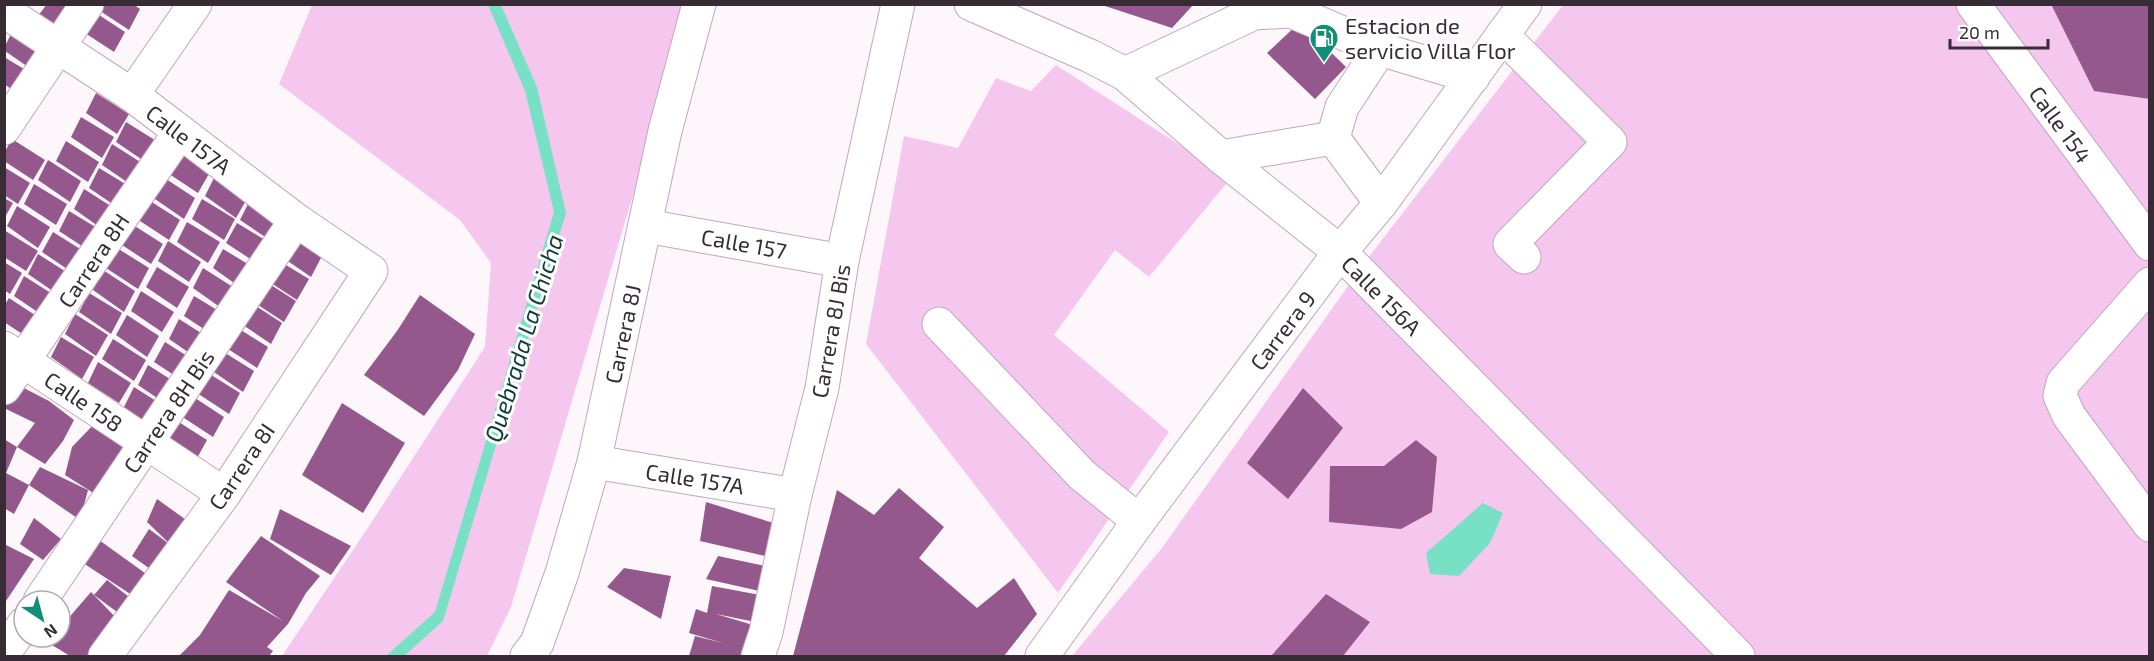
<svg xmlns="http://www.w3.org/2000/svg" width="2154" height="661" font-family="'Exo 2',sans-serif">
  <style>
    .green { fill: #f5c7ee }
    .water { fill: #78e1c5 }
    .building { fill: #94588c }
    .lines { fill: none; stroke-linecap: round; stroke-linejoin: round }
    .minor-casing { stroke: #c2a6be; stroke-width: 35 }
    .minor { stroke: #fff; stroke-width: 33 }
    .labels { text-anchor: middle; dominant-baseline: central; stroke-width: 6; stroke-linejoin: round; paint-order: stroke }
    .poi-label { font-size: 22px; fill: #372c36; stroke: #fff; text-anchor: start }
    .street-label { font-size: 22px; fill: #372c36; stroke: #fff }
    .water-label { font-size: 24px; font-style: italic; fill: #0d3e33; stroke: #fff }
  </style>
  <rect width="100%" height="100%" fill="#fdf7fc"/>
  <!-- green -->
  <g class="green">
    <polygon points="312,5 683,5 654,124 511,607 487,656 282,656 373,520 485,347 491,263 460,220 279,84"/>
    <polygon points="1563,5 2149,5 2149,656 1072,656 1162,548 1368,258"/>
    <polygon points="1056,65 1231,178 1149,277 1115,250 1054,335 1169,432 1058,593 866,344 904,136 958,148 996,78 1031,91"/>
  </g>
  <!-- water -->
  <g class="water">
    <polygon points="488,5 501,5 537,87 566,213 443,621 404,656 386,656 435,612 554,212 525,91"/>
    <polygon points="1483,503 1503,513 1490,543 1459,576 1430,574 1426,553"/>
  </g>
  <!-- building -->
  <g class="building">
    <polygon points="47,4 64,4 75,11 63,31 38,16"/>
    <polygon points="99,4 133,4 140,9 129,30 97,9"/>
    <polygon points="1099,4 1194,4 1172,28"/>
    <polygon points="2051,4 2150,4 2150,99 2094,91"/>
    <polygon points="93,11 125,32 114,52 82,31"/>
    <polygon points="1300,22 1346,67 1315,99 1267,53"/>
    <polygon points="13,30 46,50 34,71 5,51 5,46"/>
    <polygon points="4,57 29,72 17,93 4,84"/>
    <polygon points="96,93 129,114 117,134 86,113"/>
    <polygon points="81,117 114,137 102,158 71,137"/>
    <polygon points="126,122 158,142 147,163 116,142"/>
    <polygon points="12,139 45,160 33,180 4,161 4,153"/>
    <polygon points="66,141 99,162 88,182 56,161"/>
    <polygon points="112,144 145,165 133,186 102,165"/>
    <polygon points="177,152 210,172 198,193 166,172"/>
    <polygon points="48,160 81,181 70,202 38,180"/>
    <polygon points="4,167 30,183 18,204 4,195"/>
    <polygon points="99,168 132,188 120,209 89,188"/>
    <polygon points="215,176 248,197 236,218 205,196"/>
    <polygon points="163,177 195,198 184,219 152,197"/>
    <polygon points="34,184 67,204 56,225 24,204"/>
    <polygon points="84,189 117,210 105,231 74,209"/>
    <polygon points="4,198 13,203 4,219"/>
    <polygon points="147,199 180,220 169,240 137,219"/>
    <polygon points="202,199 235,219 224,240 192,219"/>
    <polygon points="250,200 283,220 271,241 240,220"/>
    <polygon points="17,206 50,227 38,248 7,226"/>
    <polygon points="69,211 102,231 91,252 59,231"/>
    <polygon points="187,222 220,242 208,263 177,242"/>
    <polygon points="130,223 163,244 151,264 119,243"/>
    <polygon points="237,223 270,243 258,264 226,243"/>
    <polygon points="4,230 38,251 26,271 4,257"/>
    <polygon points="53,232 85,252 73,273 42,252"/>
    <polygon points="290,236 322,256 311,277 279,255"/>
    <polygon points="168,241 201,262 189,282 158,261"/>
    <polygon points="117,248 149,268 138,289 106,268"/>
    <polygon points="223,249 256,269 244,290 213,268"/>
    <polygon points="38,254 71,275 60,296 28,274"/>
    <polygon points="276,259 309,279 297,300 265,279"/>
    <polygon points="4,262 22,273 10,294 4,290"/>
    <polygon points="157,267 189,287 177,308 146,287"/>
    <polygon points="203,268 236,289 224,310 193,288"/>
    <polygon points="103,270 135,291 124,312 93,290"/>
    <polygon points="24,276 57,297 45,317 14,296"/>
    <polygon points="263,280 296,301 284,322 252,301"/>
    <polygon points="141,291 174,312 162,332 131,311"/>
    <polygon points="89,293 122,313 111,334 79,312"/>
    <polygon points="420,295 475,334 458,370 424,416 364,375 397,331"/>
    <polygon points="194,296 227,316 216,337 184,316"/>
    <polygon points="9,298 41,319 30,339 4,322 4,306"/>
    <polygon points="250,302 282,323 271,344 240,323"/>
    <polygon points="75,314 108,335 96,356 65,334"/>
    <polygon points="127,315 159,336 147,357 116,335"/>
    <polygon points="179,319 212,340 201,361 169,339"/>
    <polygon points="236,327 268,347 257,368 225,347"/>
    <polygon points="61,337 94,357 82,379 51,357"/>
    <polygon points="113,339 146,360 134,381 102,359"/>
    <polygon points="165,342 198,363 186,383 154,362"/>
    <polygon points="222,351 254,371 243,392 211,370"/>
    <polygon points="98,362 131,383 119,403 88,383"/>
    <polygon points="148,365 181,386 169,406 138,385"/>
    <polygon points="208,373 240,393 229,414 197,393"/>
    <polygon points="18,385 49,401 74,420 63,441 45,464 17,447 35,423 4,408"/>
    <polygon points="134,387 167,408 155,429 124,407"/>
    <polygon points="1303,388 1343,428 1288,499 1247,463"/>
    <polygon points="192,396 224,417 213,437 181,416"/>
    <polygon points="342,403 405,443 363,513 302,475"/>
    <polygon points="174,419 207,440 196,460 164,439"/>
    <polygon points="98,420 132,449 109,469 98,496 65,475 72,447"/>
    <polygon points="4,439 17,447 6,473 29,485 14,514 4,508"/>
    <polygon points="1416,440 1437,457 1432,512 1401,529 1329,522 1330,466 1384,466"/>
    <polygon points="40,467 88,490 80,520 29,485"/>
    <polygon points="899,488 944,527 919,558 977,608 1014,578 1037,614 1004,656 793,656 837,490 874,515"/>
    <polygon points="157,499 189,522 160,576 132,556 149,529 172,546 147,522"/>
    <polygon points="706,502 783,526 778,559 700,541"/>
    <polygon points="280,509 351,546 331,575 270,539"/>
    <polygon points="34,518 61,539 43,560 20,544"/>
    <polygon points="261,536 320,576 306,593 288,624 267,647 273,651 269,656 179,656 200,635 229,590 283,621 226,582"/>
    <polygon points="99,540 156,581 141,601 80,561"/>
    <polygon points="4,544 34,559 4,604"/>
    <polygon points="718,556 775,568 769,593 706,579"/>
    <polygon points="624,568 671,576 661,619 607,587"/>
    <polygon points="107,580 137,603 128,620 94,595"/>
    <polygon points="712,586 770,597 765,624 716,614 753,625 754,656 689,656 695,636 723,643 689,633 696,609 707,613"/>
    <polygon points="91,592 122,624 99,656 70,656 52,645 56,637 60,637 60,630 66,621"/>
    <polygon points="1326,594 1370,622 1343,656 1271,656"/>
  </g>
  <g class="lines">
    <!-- minor casing -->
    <g class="minor-casing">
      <g id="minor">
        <polyline points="971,4 1090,56 1125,74 1221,157 1340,252 1738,656"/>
        <polyline points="1973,4 2150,244"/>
        <polyline points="4,11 132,95 296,220 371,271 224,494 105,656"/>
        <polyline points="1502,35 1610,142 1510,244 1524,257"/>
        <polyline points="1380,49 1342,107 1333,138 1381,203"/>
        <polyline points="1125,74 1254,13 1291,11 1380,49 1473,77"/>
        <polyline points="132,95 195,4"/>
        <polyline points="4,128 87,4"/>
        <polyline points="1221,157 1333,138"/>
        <polyline points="646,226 842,261"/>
        <polyline points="2150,284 2063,383 2060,396 2069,416 2150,525"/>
        <polyline points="939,324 1082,475 1139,521"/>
        <polyline points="4,348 224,494"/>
        <polyline points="4,388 180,132"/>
        <polyline points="594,462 795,495"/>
        <polyline points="40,601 296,220"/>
        <polyline points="4,653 24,624"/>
        <polyline points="527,656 537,643 562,573 594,462 665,131 699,4"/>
        <polyline points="758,656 766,632 795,495 822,388 842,261 898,4"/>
        <polyline points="1042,656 1139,521 1340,252 1381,203 1525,4"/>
      </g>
    </g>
    <!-- minor -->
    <use href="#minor" class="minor"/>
  </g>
  <!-- icons -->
  <defs>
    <g id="fuel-pin" transform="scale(1.5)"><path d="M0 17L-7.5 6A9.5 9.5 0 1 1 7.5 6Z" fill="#0e8f76" stroke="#fff"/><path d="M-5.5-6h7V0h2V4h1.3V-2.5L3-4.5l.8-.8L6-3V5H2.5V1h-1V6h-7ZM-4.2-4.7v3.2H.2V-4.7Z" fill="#fff"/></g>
  </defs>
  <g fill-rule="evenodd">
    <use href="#fuel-pin" x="1324" y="38"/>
  </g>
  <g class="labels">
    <!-- poi labels -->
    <g class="poi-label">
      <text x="1345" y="25">Estacion de<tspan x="1345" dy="25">servicio Villa Flor</tspan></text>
    </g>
    <!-- street labels -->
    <g class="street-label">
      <text transform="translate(2061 124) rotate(54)">Calle 154</text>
      <text transform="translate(189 139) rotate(37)">Calle 157A</text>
      <text transform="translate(744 243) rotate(10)">Calle 157</text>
      <text transform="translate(93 260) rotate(-56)">Carrera 8H</text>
      <text transform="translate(1382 295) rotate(45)">Calle 156A</text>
      <text transform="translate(1282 330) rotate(-53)">Carrera 9</text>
      <text transform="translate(830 331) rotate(-80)">Carrera 8J Bis</text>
      <text transform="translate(622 334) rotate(-78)">Carrera 8J</text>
      <text transform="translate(84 401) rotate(34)">Calle 158</text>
      <text transform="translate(168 411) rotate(-56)">Carrera 8H Bis</text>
      <text transform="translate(241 466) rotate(-56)">Carrera 8I</text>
      <text transform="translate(695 478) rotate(9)">Calle 157A</text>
    </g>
    <!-- water labels -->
    <g class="water-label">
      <text transform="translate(523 338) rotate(-73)">Quebrada La Chicha</text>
    </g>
  </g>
  <!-- border -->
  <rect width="2154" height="661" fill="none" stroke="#372c36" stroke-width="12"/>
  <!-- north arrow -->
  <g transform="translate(42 619) rotate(144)"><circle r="28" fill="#ffffff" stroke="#afabaf" stroke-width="1.5"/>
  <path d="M0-4.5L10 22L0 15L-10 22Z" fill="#0e8f76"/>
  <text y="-9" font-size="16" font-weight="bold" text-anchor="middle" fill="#372c36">N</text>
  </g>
  <!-- scale -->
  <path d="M1950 39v9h98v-9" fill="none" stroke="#372c36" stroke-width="3"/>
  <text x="1959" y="39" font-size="18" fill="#372c36" stroke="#ffffff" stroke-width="4.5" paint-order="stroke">20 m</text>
</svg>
